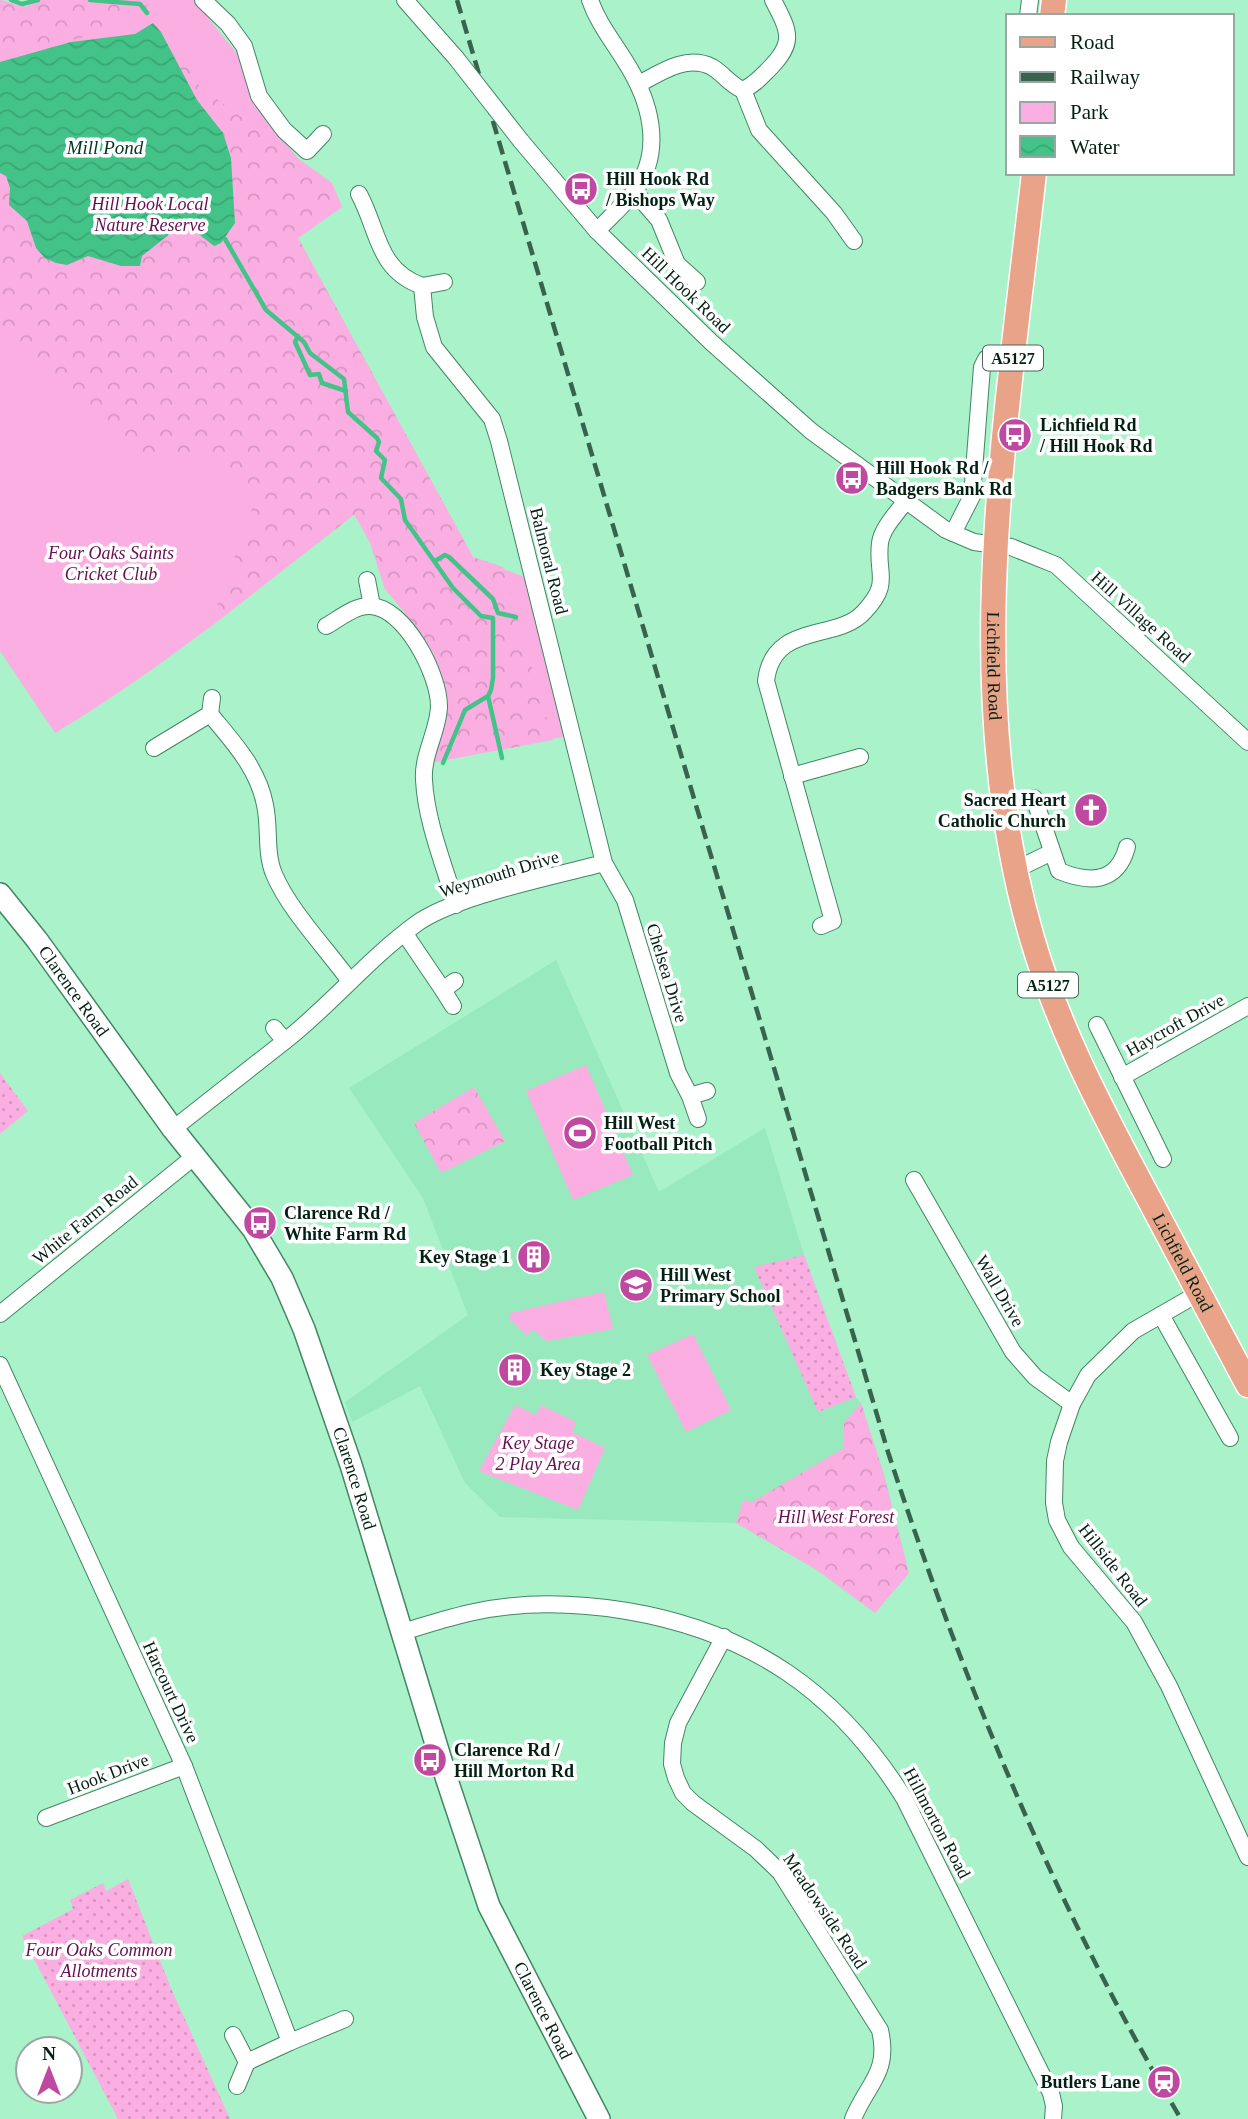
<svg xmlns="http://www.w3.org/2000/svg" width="1248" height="2119" font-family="'Times New Roman',serif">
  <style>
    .built { fill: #98e9bd }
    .green { fill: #fbaee2 }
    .forest { fill: url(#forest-crowns) }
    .garden { fill: url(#garden-dots) }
    .water { fill: url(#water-waves) }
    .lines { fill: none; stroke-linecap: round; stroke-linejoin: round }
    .stream { stroke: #43c388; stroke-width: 4.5 }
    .street-casing { stroke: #418763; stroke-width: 18 }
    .secondary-casing { stroke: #418763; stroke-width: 24 }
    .primary-casing { stroke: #fff; stroke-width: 27 }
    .street { stroke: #fff; stroke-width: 16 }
    .secondary { stroke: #fff; stroke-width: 21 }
    .primary { stroke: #e9a389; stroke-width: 24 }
    .rail { stroke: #38644e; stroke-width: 4.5; stroke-dasharray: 14 7; stroke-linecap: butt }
    .street-bridge-casing { stroke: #418763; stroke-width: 18; stroke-linecap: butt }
    .street-bridge { stroke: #fff; stroke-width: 16 }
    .labels { text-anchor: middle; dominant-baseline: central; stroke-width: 7; stroke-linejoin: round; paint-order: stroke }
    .shield { fill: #fff; stroke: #4f645a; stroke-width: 2 }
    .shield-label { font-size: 16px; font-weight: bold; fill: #032113 }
    .poi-label { font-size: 18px; font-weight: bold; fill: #032113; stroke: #fff; text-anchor: start }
    .park-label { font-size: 18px; font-style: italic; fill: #661052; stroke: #fff }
    .street-label { font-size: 18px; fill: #032113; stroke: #fff }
    .water-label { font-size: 19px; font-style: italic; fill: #003721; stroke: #fff }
  </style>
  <defs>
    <pattern id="forest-crowns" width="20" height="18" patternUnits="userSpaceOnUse" patternTransform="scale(1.75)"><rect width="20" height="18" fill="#fbaee2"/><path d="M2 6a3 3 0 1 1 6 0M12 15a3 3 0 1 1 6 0" fill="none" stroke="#d695c1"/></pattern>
    <pattern id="garden-dots" width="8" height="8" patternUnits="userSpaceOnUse" patternTransform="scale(1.75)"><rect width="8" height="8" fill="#fbaee2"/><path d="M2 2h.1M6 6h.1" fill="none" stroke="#d695c1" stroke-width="1.8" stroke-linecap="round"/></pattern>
    <pattern id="water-waves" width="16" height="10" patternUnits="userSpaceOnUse" patternTransform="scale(1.75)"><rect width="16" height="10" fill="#43c388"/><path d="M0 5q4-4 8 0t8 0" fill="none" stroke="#39a774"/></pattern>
  </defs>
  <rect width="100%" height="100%" fill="#aaf2ca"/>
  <!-- built -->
  <polygon class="built" points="556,960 659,1192 765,1128 804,1255 855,1397 861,1403 884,1475 909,1573 875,1613 817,1570 736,1523 500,1517 465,1483 420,1386 352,1422 345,1402 468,1315 423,1198 349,1088"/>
  <!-- green -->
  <g class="green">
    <path d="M0 0 26 7 37 0H194L238 55 257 107 300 161 332 183 342 207 298 238 473 557 527 578 567 736 430 763 433 667 416 626 385 589 370 543 354 514C257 590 161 670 55 733L0 651Z"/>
    <polygon points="586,1065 633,1175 573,1200 526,1091"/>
    <polygon points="604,1292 613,1329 547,1341 533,1330 527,1335 510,1320 510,1313"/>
    <polygon points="693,1334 731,1410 686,1432 647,1355"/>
    <polygon points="515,1405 536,1415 541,1405 576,1422 572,1432 605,1448 578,1510 479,1471"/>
  </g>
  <!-- forest -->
  <g class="forest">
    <polygon points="0,0 26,7 37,0 147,0 147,10 107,32 0,56"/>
    <polygon points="165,45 176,46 200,87 332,183 342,207 298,238 473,557 503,567 553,740 430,763 433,667 416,626 385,589 373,547 355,514 209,628 255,500 217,458 148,459 0,328 0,173 6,176 10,188 9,205 27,221 36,248 56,263 67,265 88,256 121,266 140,266 142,256 181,225 191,227 235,223 234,189 223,133 197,100"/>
    <polygon points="474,1087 505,1141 441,1173 414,1123"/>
    <polygon points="861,1403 884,1475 909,1573 875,1613 817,1570 736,1523 743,1500 752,1502 844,1448 844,1423"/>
  </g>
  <!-- garden -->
  <g class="garden">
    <polygon points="0,1073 28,1111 0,1134"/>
    <polygon points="804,1255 856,1397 818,1412 754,1267"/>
    <polygon points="128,1879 170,1986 230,2119 118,2119 22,1936 73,1909 70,1900 103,1883 106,1891"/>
  </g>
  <!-- water -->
  <polygon class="water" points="153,23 161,32 197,100 223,133 231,158 235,223 221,243 214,246 187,225 181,225 142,256 140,266 121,266 88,256 67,265 56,263 45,258 36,248 27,221 9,205 10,188 6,176 0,173 0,62 71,42 135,34"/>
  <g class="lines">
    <!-- stream -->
    <g class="stream">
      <polyline points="11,0 22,4 38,0"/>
      <polyline points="90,0 140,4 147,13"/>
      <polyline points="225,239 266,310 304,342 310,353 344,379 348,412 377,438 379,442 376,451 385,460 381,478 401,499 405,520 453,588 481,616 493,618 493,678 491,690 488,696 465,710 443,763"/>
      <polyline points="298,336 295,342 310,375 319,374 322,383 346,391"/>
      <polyline points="435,561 445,555 449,557 493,599 498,613 516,617"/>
      <polyline points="488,696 502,758"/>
    </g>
    <!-- street casing -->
    <g class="street-casing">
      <g id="street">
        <polyline points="203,0 228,24 244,46 259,96 284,130 307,151 323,134"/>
        <polyline points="405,0 456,58"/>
        <path d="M590 0C598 23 612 40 625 61 650 100 665 150 634 192 623 206 609 218 597 231"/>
        <polyline points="1028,16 1030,0"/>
        <path d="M639 84C661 72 687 54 712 67 724 74 730 85 743 90 754 85 761 77 769 69 796 42 789 31 773 0"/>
        <polyline points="743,90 759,130 834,213 854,241"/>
        <polyline points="521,141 597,231 711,342 811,431 946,530 974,542 1011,547 1056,565 1248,742"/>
        <polyline points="634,191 659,220 677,264 697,282"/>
        <path d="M359 194C379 231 377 270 422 286L425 317 434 347 492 419 499 441 604 863 625 900 678 1073 690 1096"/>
        <polyline points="422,286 444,282"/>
        <polyline points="953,533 972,496 982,367 986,359 1013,355"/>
        <polyline points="367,580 372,606"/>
        <path d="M326 626C339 619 355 605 370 606 405 607 439 675 439 706 439 729 422 755 424 780 426 821 444 865 456 905"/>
        <path d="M210 714C233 742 258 768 265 805 270 827 265 853 274 874 289 910 326 948 349 980"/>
        <polyline points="154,748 210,714 212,698"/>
        <polyline points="792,776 860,757"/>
        <path d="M1034 798 1059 871C1089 883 1117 884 1127 847"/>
        <polyline points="1015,870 1050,853"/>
        <path d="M821 926 833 921 766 681C773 621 837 642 864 612 892 582 876 575 880 543 882 528 897 513 905 502"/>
        <polyline points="405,934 443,990"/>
        <polyline points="453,1006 443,990 455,981"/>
        <polyline points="1097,1025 1163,1159"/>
        <path d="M285 1041C331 1005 368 959 416 924 454 896 556 876 604 863"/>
        <polyline points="1122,1077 1248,1006"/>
        <polyline points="698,1119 690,1096 707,1091"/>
        <polyline points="173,1129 285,1041 274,1028"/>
        <polyline points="914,1180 1013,1352 1035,1377 1072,1404"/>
        <polyline points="1199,1293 1133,1331 1088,1375 1072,1404 1059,1442 1055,1461 1054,1503 1057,1520 1071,1547 1134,1622 1169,1686 1248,1857"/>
        <polyline points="0,1314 195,1156"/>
        <polyline points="1161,1315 1230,1438"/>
        <polyline points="0,1365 184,1766 290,2042 247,2062 237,2086"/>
        <path d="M402 1632C426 1625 450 1617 474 1612 524 1601 577 1603 627 1611 751 1632 838 1692 904 1798L1051 2093 1054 2106 1053 2119"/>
        <path d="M724 1637 678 1723 673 1743 672 1764 676 1778 683 1793 693 1803 756 1849 780 1872 880 2030C890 2073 867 2084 853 2119"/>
        <polyline points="46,1818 184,1766"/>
        <polyline points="233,2035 247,2062"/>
        <polyline points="290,2042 345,2019"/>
      </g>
    </g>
    <!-- secondary casing -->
    <g class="secondary-casing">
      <g id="secondary">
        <path id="s1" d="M0 894 37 940 173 1129 253 1229 282 1278 304 1329 351 1465 447 1780 489 1906 599 2119"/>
      </g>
    </g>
    <!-- primary casing -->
    <g class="primary-casing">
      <g id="primary">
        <polyline points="1052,16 1054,0"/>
        <path id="s2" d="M1034 173C1006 427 959 688 1032 938 1057 1024 1098 1103 1140 1182 1176 1250 1212 1317 1248 1385"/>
      </g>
    </g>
    <!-- street -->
    <use href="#street" class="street"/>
    <!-- secondary -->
    <use href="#secondary" class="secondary"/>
    <!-- primary -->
    <use href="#primary" class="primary"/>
    <!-- rail -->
    <path class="rail" d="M457 0 888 1452C964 1684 1056 1909 1181 2119"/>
    <!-- street-bridge casing -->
    <g class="street-bridge-casing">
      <polyline id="street-bridge" points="456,58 521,141"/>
    </g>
    <!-- street-bridge -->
    <use href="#street-bridge" class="street-bridge"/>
  </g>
  <!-- icons -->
  <defs>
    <g id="bus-disc" transform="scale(1.75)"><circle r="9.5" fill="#bf49a0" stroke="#fff"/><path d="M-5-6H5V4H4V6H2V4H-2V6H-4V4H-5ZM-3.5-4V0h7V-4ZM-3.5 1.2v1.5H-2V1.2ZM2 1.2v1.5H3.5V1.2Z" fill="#fff"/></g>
    <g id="church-disc" transform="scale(1.75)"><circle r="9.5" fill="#bf49a0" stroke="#fff"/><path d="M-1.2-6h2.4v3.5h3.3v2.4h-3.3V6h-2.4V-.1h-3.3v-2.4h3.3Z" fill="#fff"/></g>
    <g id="stadium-disc" transform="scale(1.75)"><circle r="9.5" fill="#bf49a0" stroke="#fff"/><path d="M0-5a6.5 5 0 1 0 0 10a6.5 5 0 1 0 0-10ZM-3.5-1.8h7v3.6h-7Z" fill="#fff"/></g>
    <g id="building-disc" transform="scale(1.75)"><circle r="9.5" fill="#bf49a0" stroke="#fff"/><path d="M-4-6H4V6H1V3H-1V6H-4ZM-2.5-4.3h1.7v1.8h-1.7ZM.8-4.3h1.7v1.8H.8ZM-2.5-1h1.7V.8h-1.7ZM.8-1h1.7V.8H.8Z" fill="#fff"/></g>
    <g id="school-disc" transform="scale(1.75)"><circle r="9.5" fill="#bf49a0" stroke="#fff"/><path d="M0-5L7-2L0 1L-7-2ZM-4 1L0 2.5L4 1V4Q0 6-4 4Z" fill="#fff"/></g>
    <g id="station-disc" transform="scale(1.75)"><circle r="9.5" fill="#bf49a0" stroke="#fff"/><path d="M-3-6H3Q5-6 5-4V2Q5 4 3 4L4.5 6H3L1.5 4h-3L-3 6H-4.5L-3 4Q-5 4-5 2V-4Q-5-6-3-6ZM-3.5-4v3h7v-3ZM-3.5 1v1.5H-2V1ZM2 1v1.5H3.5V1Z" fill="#fff"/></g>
  </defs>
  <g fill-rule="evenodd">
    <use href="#bus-disc" x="581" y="189"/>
    <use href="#bus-disc" x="1015" y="435"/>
    <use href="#bus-disc" x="852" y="478"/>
    <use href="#church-disc" x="1091" y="810"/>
    <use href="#stadium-disc" x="580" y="1133"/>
    <use href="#bus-disc" x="260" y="1223"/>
    <use href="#building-disc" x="534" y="1257"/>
    <use href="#school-disc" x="636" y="1285"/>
    <use href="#building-disc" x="515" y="1370"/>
    <use href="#bus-disc" x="430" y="1760"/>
    <use href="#station-disc" x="1164" y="2082"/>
  </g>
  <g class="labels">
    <!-- shield labels -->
    <g class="shield">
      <rect x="983" y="345.5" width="60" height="25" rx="5"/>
      <rect x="1018" y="972.5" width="60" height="25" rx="5"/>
    </g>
    <g class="shield-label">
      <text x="1013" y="358">A5127</text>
      <text x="1048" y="985">A5127</text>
    </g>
    <!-- poi labels -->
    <g class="poi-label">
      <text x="606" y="179">Hill Hook Rd<tspan x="606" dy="21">/ Bishops Way</tspan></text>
      <text x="1040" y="425">Lichfield Rd<tspan x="1040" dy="21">/ Hill Hook Rd</tspan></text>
      <text x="876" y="468">Hill Hook Rd /<tspan x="876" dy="21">Badgers Bank Rd</tspan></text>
      <text x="1066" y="800" text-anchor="end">Sacred Heart<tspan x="1066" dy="21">Catholic Church</tspan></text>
      <text x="604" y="1123">Hill West<tspan x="604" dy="21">Football Pitch</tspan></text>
      <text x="284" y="1213">Clarence Rd /<tspan x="284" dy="21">White Farm Rd</tspan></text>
      <text x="510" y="1257" text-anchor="end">Key Stage 1</text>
      <text x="660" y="1275">Hill West<tspan x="660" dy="21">Primary School</tspan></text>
      <text x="540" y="1370">Key Stage 2</text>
      <text x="454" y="1750">Clarence Rd /<tspan x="454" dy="21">Hill Morton Rd</tspan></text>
      <text x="1140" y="2082" text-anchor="end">Butlers Lane</text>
    </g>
    <!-- park labels -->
    <g class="park-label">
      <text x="150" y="204">Hill Hook Local<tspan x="150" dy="21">Nature Reserve</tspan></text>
      <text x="111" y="553">Four Oaks Saints<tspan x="111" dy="21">Cricket Club</tspan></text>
      <text x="538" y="1443">Key Stage<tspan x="538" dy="21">2 Play Area</tspan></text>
      <text x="836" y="1517">Hill West Forest</text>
      <text x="99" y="1950">Four Oaks Common<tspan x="99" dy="21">Allotments</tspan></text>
    </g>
    <!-- street labels -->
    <g class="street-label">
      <text transform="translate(686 290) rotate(44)">Hill Hook Road</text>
      <text transform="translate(549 561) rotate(76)">Balmoral Road</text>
      <text transform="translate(1141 617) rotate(42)">Hill Village Road</text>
      <text stroke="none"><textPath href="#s2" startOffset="495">Lichfield Road</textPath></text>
      <text transform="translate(499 874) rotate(-17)">Weymouth Drive</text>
      <text transform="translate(667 973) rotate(73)">Chelsea Drive</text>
      <text stroke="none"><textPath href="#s1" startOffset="122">Clarence Road</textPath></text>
      <text transform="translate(1175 1025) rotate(-29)">Haycroft Drive</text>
      <text transform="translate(85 1220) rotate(-39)">White Farm Road</text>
      <text stroke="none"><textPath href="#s2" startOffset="1129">Lichfield Road</textPath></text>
      <text transform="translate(1000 1291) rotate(60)">Wall Drive</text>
      <text stroke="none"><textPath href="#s1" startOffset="690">Clarence Road</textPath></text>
      <text transform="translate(1113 1565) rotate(52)">Hillside Road</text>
      <text transform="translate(171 1692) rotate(65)">Harcourt Drive</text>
      <text transform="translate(108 1774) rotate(-21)">Hook Drive</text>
      <text transform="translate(937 1823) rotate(62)">Hillmorton Road</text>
      <text transform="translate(825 1911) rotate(56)">Meadowside Road</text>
      <text stroke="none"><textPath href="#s1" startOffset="1256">Clarence Road</textPath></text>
    </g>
    <!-- water labels -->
    <g class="water-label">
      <text x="105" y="147">Mill Pond</text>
    </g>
  </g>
  <!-- legend -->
  <rect x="1006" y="14" width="228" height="161" fill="#ffffff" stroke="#9aa6a1" stroke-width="2"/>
  <rect x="1020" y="37" width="35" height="10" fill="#e9a389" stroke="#9aa6a1" stroke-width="2"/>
  <text x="1070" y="49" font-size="21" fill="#032113">Road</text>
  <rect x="1020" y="72" width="35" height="10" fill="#38644e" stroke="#9aa6a1" stroke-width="2"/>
  <text x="1070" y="84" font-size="21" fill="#032113">Railway</text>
  <rect x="1020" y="102" width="35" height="21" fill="#fbaee2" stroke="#9aa6a1" stroke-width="2"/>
  <text x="1070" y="119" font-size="21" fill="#032113">Park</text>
  <rect x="1020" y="136" width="35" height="21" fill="url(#water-waves)" stroke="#9aa6a1" stroke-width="2"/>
  <text x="1070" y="154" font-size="21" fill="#032113">Water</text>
  <!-- north arrow -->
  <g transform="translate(49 2070)"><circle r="33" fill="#ffffff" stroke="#9aa6a1" stroke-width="2"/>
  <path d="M0-5L12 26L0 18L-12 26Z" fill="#bf49a0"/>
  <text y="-10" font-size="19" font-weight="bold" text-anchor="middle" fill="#032113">N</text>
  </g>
</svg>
